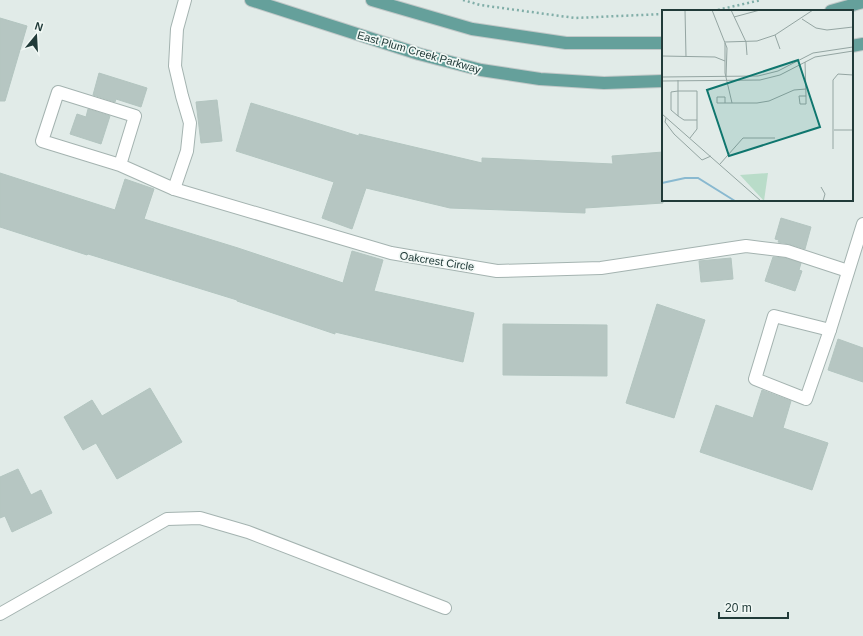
<svg xmlns="http://www.w3.org/2000/svg" width="863" height="636" font-family="Arial,sans-serif">
  <style>
    .building { fill: #b6c6c2; stroke: #b3c5c0 }
    .lines { fill: none; stroke-linecap: round; stroke-linejoin: round }
    .minor-casing { stroke: #a4b3b0; stroke-width: 14 }
    .major-casing { stroke: #c1c8c8; stroke-width: 14 }
    .path { stroke: #81aea8; stroke-width: 2.5; stroke-dasharray: 2 3; stroke-linecap: butt }
    .minor { stroke: #fff; stroke-width: 12 }
    .major { stroke: #65a09b; stroke-width: 12 }
    .labels { text-anchor: middle; dominant-baseline: central; stroke-width: 3.5; stroke-linejoin: round; paint-order: stroke }
    .street-label { font-size: 11px; fill: #213b39; stroke: #f1f8f5 }
    .inset-river { fill: none; stroke: #89b9d0; stroke-width: 2 }
    .inset-road { fill: none; stroke: #94a5a2; stroke-width: 1 }
    .view { fill: #0f766e; fill-opacity: 0.15; stroke: #0f766e; stroke-width: 2 }
    .inset-edge { fill: none; stroke: #213b39; stroke-width: 2 }
  </style>
  <rect width="100%" height="100%" fill="#e1ebe8"/>
  <!-- building -->
  <g class="building">
    <polygon points="0,18 27,26 5,101 0,101"/>
    <polygon points="99,73 147,88 141,107 116,99 115,102 93,95"/>
    <polygon points="217,100 222,141 201,143 196,102"/>
    <polygon points="251,103 359,136 359,134 482,163 482,158 613,164 612,156 663,152 663,203 585,208 585,213 450,208 366,188 352,229 322,218 334,182 236,151"/>
    <polygon points="88,109 110,116 101,144 70,134 77,114 86,117"/>
    <polygon points="0,173 115,210 125,179 154,189 144,219 238,248 343,283 352,251 383,260 374,291 474,313 463,362 335,332 335,334 237,301 237,300 88,254 87,255 0,227"/>
    <polygon points="781,218 811,227 805,249 789,244 778,242 779,240 775,239"/>
    <polygon points="773,257 785,258 801,263 799,270 802,271 795,291 765,281"/>
    <polygon points="731,258 733,279 701,282 699,261"/>
    <polygon points="657,304 705,320 674,418 626,403"/>
    <polygon points="503,324 607,325 607,376 503,375"/>
    <polygon points="838,339 863,348 863,382 828,370"/>
    <polygon points="150,388 182,442 117,479 96,443 83,450 64,417 92,400 102,416"/>
    <polygon points="762,390 791,401 783,428 828,443 812,490 700,452 716,405 753,418"/>
    <polygon points="18,469 31,495 41,490 52,513 12,532 5,516 0,518 0,477"/>
  </g>
  <g class="lines">
    <!-- minor casing -->
    <g class="minor-casing">
      <g id="minor">
        <polyline points="120,165 135,116 58,92 42,141 120,165 174,189 391,253 497,271 601,268 746,246 787,251 848,271"/>
        <polyline points="174,189 187,151 190,123 182,96 175,66 177,29 185,0"/>
        <polygon points="774,316 830,330 806,399 755,379"/>
        <polyline points="830,330 863,224"/>
        <polyline points="0,614 167,519 200,518 248,532 445,608"/>
      </g>
    </g>
    <!-- major casing -->
    <g class="major-casing">
      <g id="major">
        <polyline points="251,0 419,54 481,70 540,79 604,83 663,81"/>
        <polyline points="372,0 472,29 566,43 663,43"/>
        <polyline points="831,11 863,2"/>
        <polyline points="852,46 863,44"/>
      </g>
    </g>
    <!-- path -->
    <g class="path">
      <polyline points="463,0 480,5 575,18 663,14"/>
      <polyline points="713,11 761,0"/>
    </g>
    <!-- minor -->
    <use href="#minor" class="minor"/>
    <!-- major -->
    <use href="#major" class="major"/>
  </g>
  <g class="labels">
    <!-- street labels -->
    <g class="street-label">
      <text transform="translate(419 52) rotate(16)">East Plum Creek Parkway</text>
      <text transform="translate(437 261) rotate(9)">Oakcrest Circle</text>
    </g>
  </g>
  <!-- overview -->
  <g transform="translate(662 10)">
    <rect width="191" height="191" fill="#e1ebe8"/>
    <path d="M106 163 102 191 78 165Z" fill="#b9dcc9"/>
    <path class="inset-river" d="M0 173 23 168H36L73 191"/>
    <path class="inset-road" d="M23 0 24 47M50 0 65 38 64 67M69 0 84 32 85 45M72 7 98 0M140 9 154 18 165 20 191 17M113 25 118 39M63 32 95 31 113 25 151 0M63 33V63L70 93M0 46 53 47 63 51M143 52 144 86M0 67 96 66 116 61 151 43 191 37M0 71 98 70 118 65 153 47 191 41M137 86H144V94H138ZM63 93V87H55V93H95L107 91 132 80 144 79M0 104 99 191M16 106 9 100V82L16 81V70M4 108 3 112 12 124 40 150 49 146M172 120H191M28 128 35 119V81H16V106L22 110H35M171 139V70L176 64 191 65M58 154 81 128H113M159 177 163 184 161 191"/>
    <path class="view" d="M136 50 158 117 67 146 45 80Z"/>
    <rect width="191" height="191" class="inset-edge"/>
  </g>
  <!-- north arrow -->
  <g transform="translate(36 36) rotate(18)" stroke="#f1f8f5" stroke-width="3" paint-order="stroke">
  <path d="M0-3L7 15L0 10L-7 15Z" fill="#213b39"/>
  <text y="-6" font-size="11" font-weight="bold" text-anchor="middle" fill="#213b39">N</text>
  </g>
  <!-- scale -->
  <path d="M719 612v6h69v-6" fill="none" stroke="#213b39" stroke-width="2"/>
  <text x="725" y="612" font-size="12" fill="#213b39" stroke="#f1f8f5" stroke-width="3" paint-order="stroke">20 m</text>
</svg>
